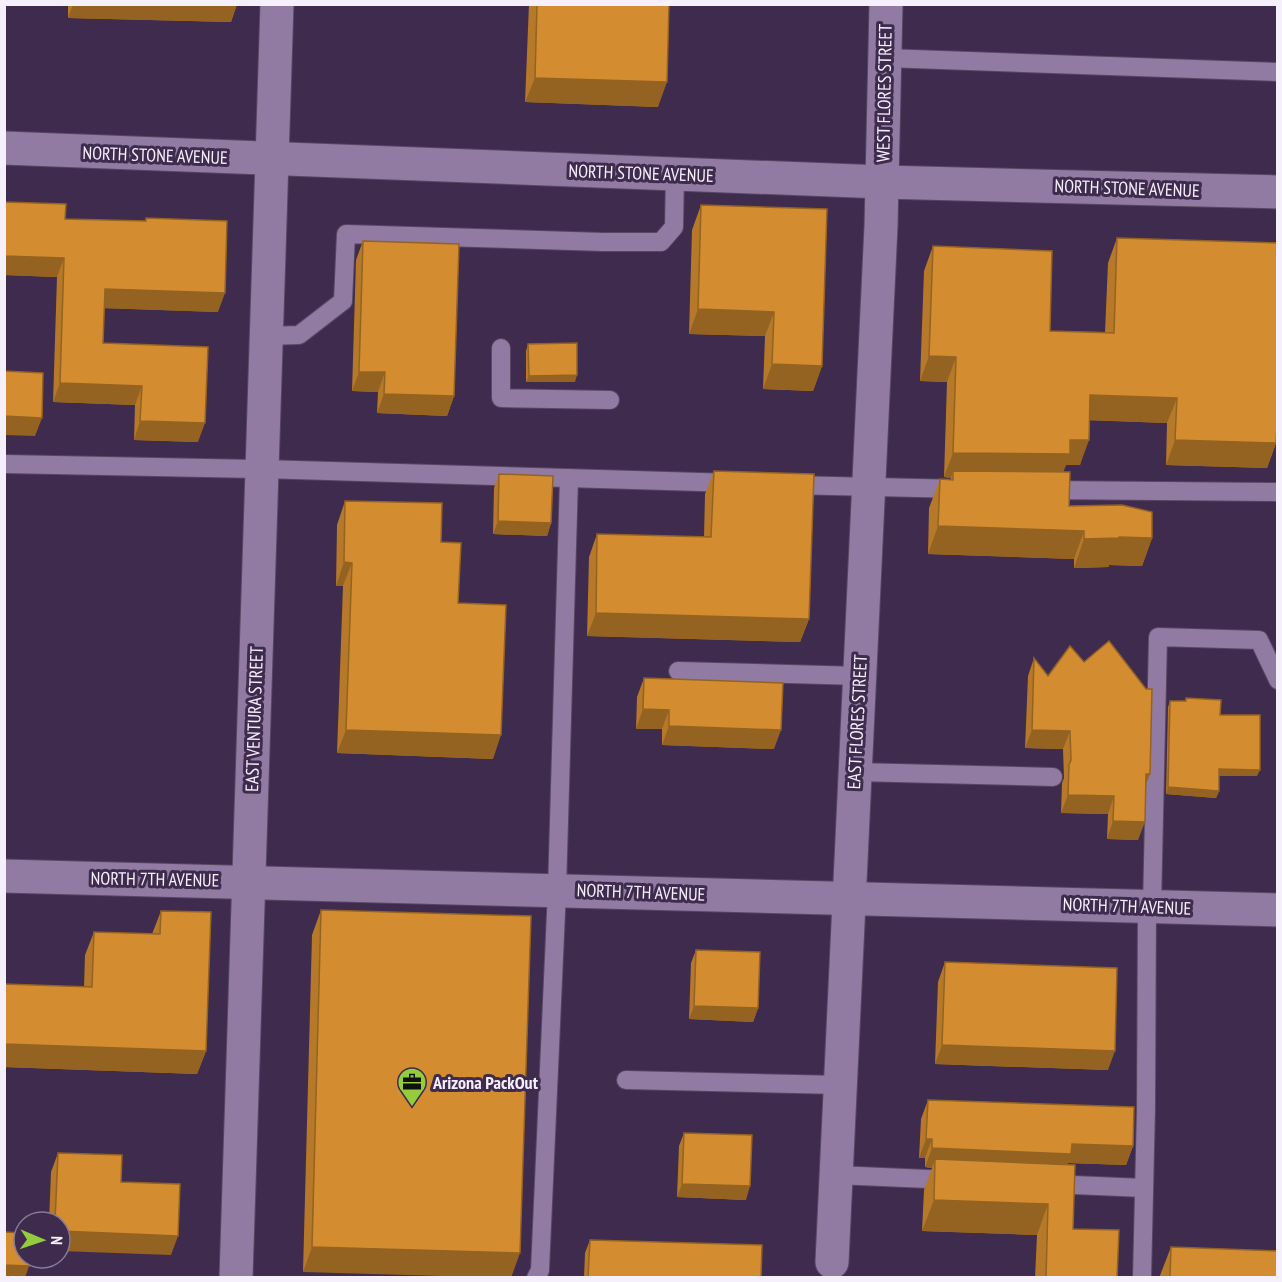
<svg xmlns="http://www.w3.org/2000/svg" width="1282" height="1282" font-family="'PT Sans Narrow',sans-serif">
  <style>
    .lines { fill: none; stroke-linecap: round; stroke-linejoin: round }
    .lane-casing { stroke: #574763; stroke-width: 20 }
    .street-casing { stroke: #574763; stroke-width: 35 }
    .secondary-casing { stroke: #574763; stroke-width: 35 }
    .lane { stroke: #917ba3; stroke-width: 18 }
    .street { stroke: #917ba3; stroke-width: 33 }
    .secondary { stroke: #917ba3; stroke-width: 33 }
    .wall { fill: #b57929 }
    .shaded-wall { fill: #946322 }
    .building { fill: #d38d30; stroke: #946322; stroke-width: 1.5 }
    .labels { text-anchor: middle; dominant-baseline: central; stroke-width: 6; stroke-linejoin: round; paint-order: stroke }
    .street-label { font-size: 18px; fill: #f6effc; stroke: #3e2b4e }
    .poi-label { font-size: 18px; font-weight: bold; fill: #f6effc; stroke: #3e2b4e; text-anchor: start }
  </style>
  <rect width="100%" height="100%" fill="#3e2b4e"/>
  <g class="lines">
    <!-- lane casing -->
    <g class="lane-casing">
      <g id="lane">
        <polyline points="885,58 1278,72"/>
        <polyline points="266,336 299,335 343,301 346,234 603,242 661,242 674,227 675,174"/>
        <polyline points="501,348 501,398 610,400"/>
        <polyline points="4,464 262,469 733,483"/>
        <polyline points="790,485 961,489"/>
        <polyline points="1045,490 1278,492"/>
        <polyline points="678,671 860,676"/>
        <polyline points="855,772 1053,777"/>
        <polyline points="1152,907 1158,637 1259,640 1278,680"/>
        <polyline points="626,1080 840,1085"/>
        <polyline points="836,1175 951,1180"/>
        <polyline points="1050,1184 1144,1188"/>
        <polyline points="536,1278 540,1270 557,890 569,478"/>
        <polyline points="1142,1278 1146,1108 1147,906"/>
      </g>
    </g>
    <!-- street casing -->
    <g class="street-casing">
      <g id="street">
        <polyline points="4,876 1278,910"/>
        <polyline points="832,1262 881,226 886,4"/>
        <polyline points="236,1278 277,4"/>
      </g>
    </g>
    <!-- secondary casing -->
    <g class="secondary-casing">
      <polyline id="secondary" points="4,148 882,182 1278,192"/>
    </g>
    <!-- lane -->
    <use href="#lane" class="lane"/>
    <!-- street -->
    <use href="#street" class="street"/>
    <!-- secondary -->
    <use href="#secondary" class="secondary"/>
  </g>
  <!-- wall -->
  <g class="wall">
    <polygon points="68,4 237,4 231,22 68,18"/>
    <polygon points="529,4 669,4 658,107 525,102"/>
    <polygon points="4,202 65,219 145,221 146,218 218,312 104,308 103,343 198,442 134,440 135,405 53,402 57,277 4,275"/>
    <polygon points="701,205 822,366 813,391 763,389 765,336 689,334 692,230"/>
    <polygon points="1117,238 1276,443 1267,468 1166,465 1167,423 1089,420 1080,465 1066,465 1063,472 1069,506 1152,538 1142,566 1109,565 1109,567 1074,568 1074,559 928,554 929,508 940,479 950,480 951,478 944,477 947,382 920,381 924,271 933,246 1050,331 1105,332 1108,263"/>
    <polygon points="363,241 454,396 447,416 377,413 378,392 352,391 356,260"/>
    <polygon points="528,344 575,382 526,382 526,351"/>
    <polygon points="714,471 809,619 800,642 587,636 589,557 597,534 704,537 705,494"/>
    <polygon points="499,474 551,523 547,536 493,534 494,488"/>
    <polygon points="345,501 441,542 458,603 493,759 337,753 343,586 336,586 337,525"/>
    <polygon points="1034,658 1048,676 1146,786 1138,840 1107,839 1108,814 1061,813 1062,783 1064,778 1063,749 1025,748 1028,676"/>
    <polygon points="644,678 774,749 662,745 662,729 636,729 637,697"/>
    <polygon points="1186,698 1220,715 1257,776 1219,776 1219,791 1216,798 1166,794 1168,707 1170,701 1185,701"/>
    <polygon points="321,910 531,916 303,1272 312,935"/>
    <polygon points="161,911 206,1051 197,1074 4,1067 4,984 84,987 85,955 94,932 152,934"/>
    <polygon points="696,950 758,1008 753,1022 689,1019 691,963"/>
    <polygon points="945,962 1108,1070 935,1064 938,982"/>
    <polygon points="928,1100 1133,1146 1126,1165 1068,1163 1068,1164 1073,1229 1117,1278 1035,1278 1037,1235 922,1231 924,1190 932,1168 925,1167 925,1158 919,1158 921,1119"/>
    <polygon points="684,1133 746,1200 677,1197 679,1146"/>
    <polygon points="58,1153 121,1182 171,1255 60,1222 49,1222 51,1172"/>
    <polygon points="590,1240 761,1278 584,1278 585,1253"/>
    <polygon points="1171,1247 1278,1278 1159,1278"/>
  </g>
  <!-- shaded-wall -->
  <g class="shaded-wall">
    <polygon points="73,4 237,4 231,22 68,18"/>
    <polygon points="535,78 667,82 658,107 525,102"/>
    <polygon points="4,256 64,258 57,277 4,275"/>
    <polygon points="105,289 225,293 218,312 98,308"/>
    <polygon points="698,309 774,312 765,336 689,334"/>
    <polygon points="929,356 956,357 947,382 920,381"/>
    <polygon points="772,364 822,366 813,391 763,389"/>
    <polygon points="359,372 385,372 378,392 352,391"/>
    <polygon points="577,375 575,382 526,382 529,376"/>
    <polygon points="60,383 142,386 135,405 53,402"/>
    <polygon points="384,394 454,396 447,416 377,413"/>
    <polygon points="1090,395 1177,398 1167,423 1081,420"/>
    <polygon points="4,416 42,418 35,436 4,435"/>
    <polygon points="140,421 205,423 198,442 134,440"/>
    <polygon points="1070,440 1089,440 1080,465 1066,465 1060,479 953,471 951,478 944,477 953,453"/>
    <polygon points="1175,440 1276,443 1267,468 1166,465"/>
    <polygon points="498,521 551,523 547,536 493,534"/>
    <polygon points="938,526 1084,531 1074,559 928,554"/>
    <polygon points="1119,537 1152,538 1142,566 1109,565 1109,567 1074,568 1084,539"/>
    <polygon points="344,562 352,563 343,586 336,586"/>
    <polygon points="596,613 809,619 800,642 587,636"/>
    <polygon points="643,709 669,710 662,729 636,729"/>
    <polygon points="669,726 781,730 774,749 662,745"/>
    <polygon points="346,730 501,735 493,759 337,753"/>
    <polygon points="1032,730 1070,731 1063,749 1025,748"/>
    <polygon points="1219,769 1260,770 1257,776 1217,776"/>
    <polygon points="1146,774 1150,774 1143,792"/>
    <polygon points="1168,787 1219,791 1216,798 1166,794"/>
    <polygon points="1068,795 1114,796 1108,814 1061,813"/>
    <polygon points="1113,821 1145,822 1138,840 1107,839"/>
    <polygon points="694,1006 758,1008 753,1022 689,1019"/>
    <polygon points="4,1044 206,1051 197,1074 4,1067"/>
    <polygon points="942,1045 1115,1051 1108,1070 935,1064"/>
    <polygon points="926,1139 932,1139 925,1158 919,1158"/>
    <polygon points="1072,1144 1133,1146 1126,1165 1068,1163 1064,1173 935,1159 932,1168 925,1167 932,1148"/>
    <polygon points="682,1184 750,1186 746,1200 677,1197"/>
    <polygon points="934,1200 1048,1204 1037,1235 922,1231"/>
    <polygon points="60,1231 178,1236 171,1255 60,1251"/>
    <polygon points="312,1247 520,1253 511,1278 303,1272"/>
    <polygon points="4,1265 29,1266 25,1278 4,1278"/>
  </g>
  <!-- building -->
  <g class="building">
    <polygon points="537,4 669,4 667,82 535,78"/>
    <polygon points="4,202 66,204 65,219 146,221 146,218 227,221 225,293 105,289 103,343 208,347 205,423 140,421 142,386 60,383 64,258 4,256"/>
    <polygon points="701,205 827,209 822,366 772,364 774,312 698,309"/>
    <polygon points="1117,238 1278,243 1278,411 1276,443 1175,440 1177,398 1090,395 1089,440 1070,440 1070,454 953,453 956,357 929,356 933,246 1052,251 1050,331 1114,333"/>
    <polygon points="363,241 459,244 454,396 384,394 385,372 359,372"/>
    <polygon points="577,343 577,375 529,376 528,344"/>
    <polygon points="4,371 43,373 42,418 4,416"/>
    <polygon points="714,471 814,474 809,619 596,613 597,534 711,537"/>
    <polygon points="953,471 1070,472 1069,506 1122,505 1152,512 1152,538 1119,537 1119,538 1084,539 1084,531 938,526 940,479 953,480"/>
    <polygon points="499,474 553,476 551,523 498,521"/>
    <polygon points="345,501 442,503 441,542 461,543 458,603 506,605 501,735 346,730 352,563 344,562"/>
    <polygon points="1109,641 1146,689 1152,689 1150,774 1146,774 1145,822 1113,821 1114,796 1068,795 1069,765 1071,760 1070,731 1032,730 1034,658 1048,676 1070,646 1084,662"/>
    <polygon points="644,678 783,683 781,730 669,726 669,710 643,709"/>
    <polygon points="1186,698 1221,700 1220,715 1260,715 1260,770 1219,769 1219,791 1168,787 1170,701 1186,701"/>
    <polygon points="321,910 531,916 520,1253 312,1247"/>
    <polygon points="161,911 211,912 206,1051 4,1044 4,984 92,987 94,932 160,934"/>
    <polygon points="696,950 760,952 758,1008 694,1006"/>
    <polygon points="945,962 1117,968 1115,1051 942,1045"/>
    <polygon points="928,1100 1134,1107 1133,1146 1072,1144 1071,1154 932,1148 932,1139 926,1139"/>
    <polygon points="684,1133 752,1135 750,1186 682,1184"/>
    <polygon points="58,1153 122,1155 121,1182 180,1184 178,1236 60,1231 60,1222 55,1222"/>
    <polygon points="935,1159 1075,1165 1073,1229 1119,1230 1117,1278 1046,1278 1048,1204 934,1200"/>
    <polygon points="4,1232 24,1233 24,1258 29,1258 29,1266 4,1265"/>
    <polygon points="590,1240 762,1245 761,1278 588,1278"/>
    <polygon points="1171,1247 1278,1251 1278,1278 1170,1278"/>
  </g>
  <!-- icons -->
  <defs>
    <g id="office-pin" transform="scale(1.5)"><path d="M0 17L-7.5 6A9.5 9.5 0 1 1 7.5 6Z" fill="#93cc3d" stroke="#3e2b4e"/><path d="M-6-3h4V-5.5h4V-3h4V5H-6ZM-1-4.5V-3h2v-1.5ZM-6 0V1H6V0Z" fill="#111"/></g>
  </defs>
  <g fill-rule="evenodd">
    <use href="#office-pin" x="412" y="1082"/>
  </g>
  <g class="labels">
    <!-- street labels -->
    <g class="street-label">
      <text transform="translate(884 93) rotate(-89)">WEST FLORES STREET</text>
      <text transform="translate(155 155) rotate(2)">NORTH STONE AVENUE</text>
      <text transform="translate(641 173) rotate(2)">NORTH STONE AVENUE</text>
      <text transform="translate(1127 188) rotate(2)">NORTH STONE AVENUE</text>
      <text transform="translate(254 719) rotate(-88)">EAST VENTURA STREET</text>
      <text transform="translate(857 722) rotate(-87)">EAST FLORES STREET</text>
      <text transform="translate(155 879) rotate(1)">NORTH 7TH AVENUE</text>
      <text transform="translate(641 892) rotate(2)">NORTH 7TH AVENUE</text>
      <text transform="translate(1127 906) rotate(2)">NORTH 7TH AVENUE</text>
    </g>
    <!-- poi labels -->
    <g class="poi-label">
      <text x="433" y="1082">Arizona PackOut</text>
    </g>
  </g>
  <!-- border -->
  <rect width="1282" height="1282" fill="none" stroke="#f6effc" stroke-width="12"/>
  <!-- north arrow -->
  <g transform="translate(42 1240) rotate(92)"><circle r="28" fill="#3e2b4e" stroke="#887994" stroke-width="1.5"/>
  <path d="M0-4.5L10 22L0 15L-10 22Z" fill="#93cc3d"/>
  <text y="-9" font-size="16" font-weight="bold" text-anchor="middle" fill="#f6effc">N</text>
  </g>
</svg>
